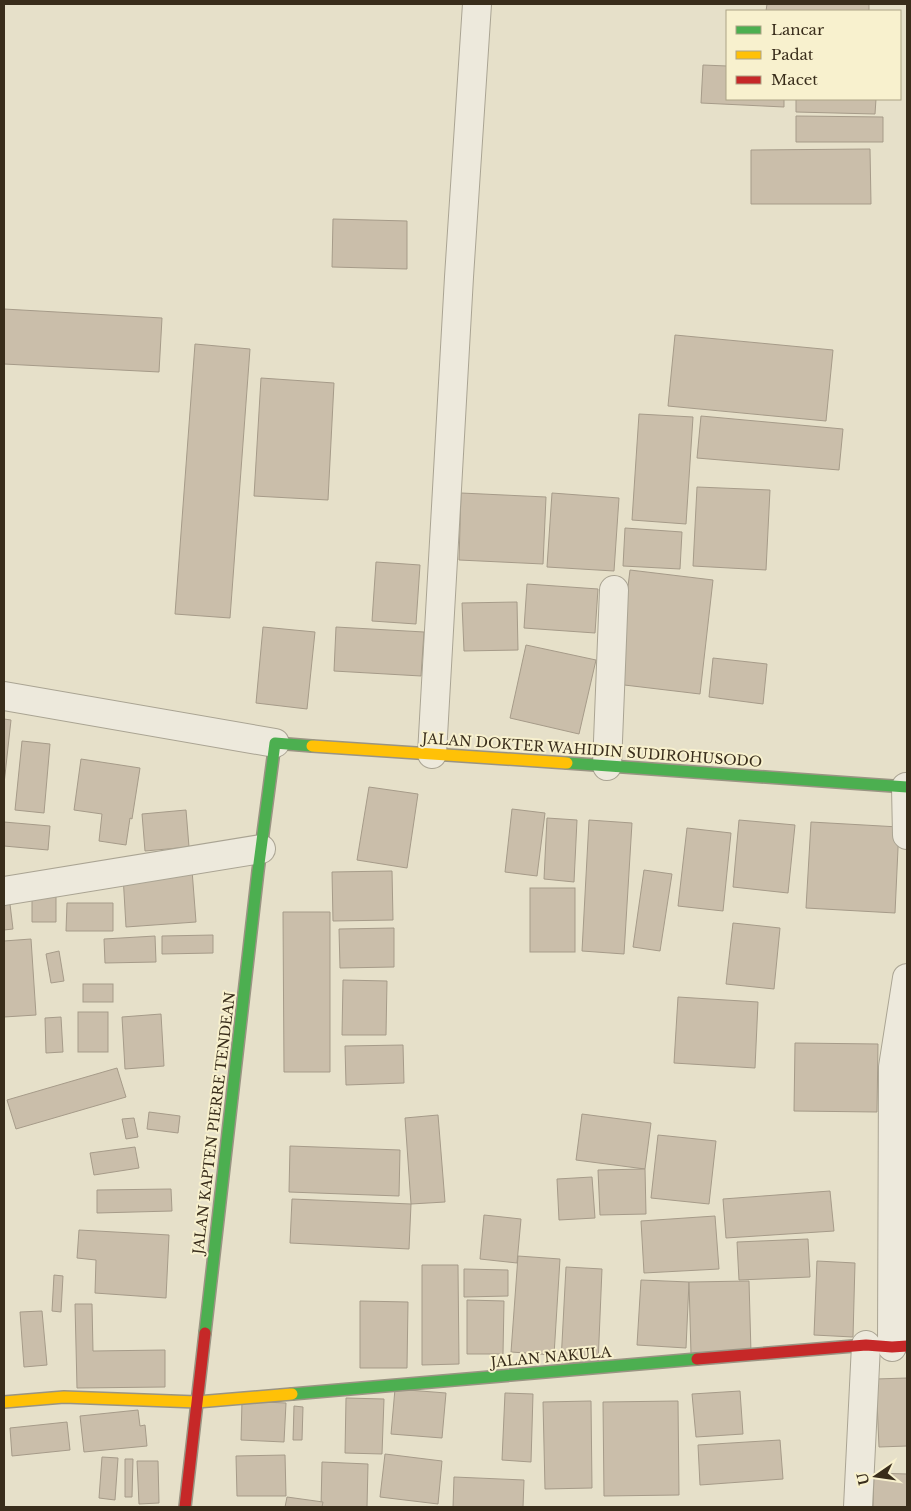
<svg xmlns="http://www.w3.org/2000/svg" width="911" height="1511" font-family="'Libre Baskerville',serif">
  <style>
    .building { fill: #cabeaa; stroke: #a69b89 }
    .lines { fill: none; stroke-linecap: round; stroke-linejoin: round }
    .street-casing { stroke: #aaa493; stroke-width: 30 }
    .fast-casing { stroke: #9a9483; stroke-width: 14 }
    .slow-casing { stroke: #9a9483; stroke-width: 14 }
    .jam-casing { stroke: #9a9483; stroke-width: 14 }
    .street { stroke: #ede9dc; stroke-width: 28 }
    .fast { stroke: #4caf50; stroke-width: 11 }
    .slow { stroke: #ffc107; stroke-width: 11 }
    .jam { stroke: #c62828; stroke-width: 11 }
    .labels { text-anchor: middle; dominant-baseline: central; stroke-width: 4; stroke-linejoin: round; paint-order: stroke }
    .street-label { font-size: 14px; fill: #392d1b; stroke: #f8f1ce }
  </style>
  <rect width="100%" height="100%" fill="#e6e0c9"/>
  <!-- building -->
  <g class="building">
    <polygon points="767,4 869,4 869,11 766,11"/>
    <polygon points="703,65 727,66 727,99 784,99 784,107 701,103"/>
    <polygon points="796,99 876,99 875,114 796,112"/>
    <polygon points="796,116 883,117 883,142 796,142"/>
    <polygon points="870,149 871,204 751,204 751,150"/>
    <polygon points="333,219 407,221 407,269 332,267"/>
    <polygon points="4,309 162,318 159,372 4,364"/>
    <polygon points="675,335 833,350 826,421 668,406"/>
    <polygon points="195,344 250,349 230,618 175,614"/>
    <polygon points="261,378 334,383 328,500 254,496"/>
    <polygon points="639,414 693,417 686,524 632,520"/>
    <polygon points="701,416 843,429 839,470 697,458"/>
    <polygon points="697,487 770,490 766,570 693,566"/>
    <polygon points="461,493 546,497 543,564 459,560"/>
    <polygon points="552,493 619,498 614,571 547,567"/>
    <polygon points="625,528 682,532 680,569 623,566"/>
    <polygon points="376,562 420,565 416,624 372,621"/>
    <polygon points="630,570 713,580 700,694 616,684"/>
    <polygon points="527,584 598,589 595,633 524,628"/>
    <polygon points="517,602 518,650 464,651 462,603"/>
    <polygon points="263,627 315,632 307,709 256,703"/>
    <polygon points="336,627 424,632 421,676 334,671"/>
    <polygon points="526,645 596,660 579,734 510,718"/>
    <polygon points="713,658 767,664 763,704 709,697"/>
    <polygon points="4,719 11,720 4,784"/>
    <polygon points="22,741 50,744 44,813 15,810"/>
    <polygon points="81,759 140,768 132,819 130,818 126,845 99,841 102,814 74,810"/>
    <polygon points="369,787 418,794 407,868 357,860"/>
    <polygon points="512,809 545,813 537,876 505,872"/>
    <polygon points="186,810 189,847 145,851 142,814"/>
    <polygon points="547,818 577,820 574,882 544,879"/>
    <polygon points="589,820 632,823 624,954 582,951"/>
    <polygon points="739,820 795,825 788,893 733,887"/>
    <polygon points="4,822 50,826 48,850 4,846"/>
    <polygon points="811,822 899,827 895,913 806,908"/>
    <polygon points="687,828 731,833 723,911 678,906"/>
    <polygon points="192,870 196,922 126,927 123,875"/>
    <polygon points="644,870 672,874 660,951 633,947"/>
    <polygon points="392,871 393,920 333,921 332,872"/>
    <rect x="530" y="888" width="45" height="64"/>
    <polygon points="56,894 56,922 32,922 32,895"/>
    <polygon points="9,896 13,929 4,930 4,897"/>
    <polygon points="67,903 113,903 113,931 66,931"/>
    <polygon points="283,912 330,912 330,1072 284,1072"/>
    <polygon points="733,923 780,928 774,989 726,984"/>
    <polygon points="394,928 394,967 340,968 339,929"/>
    <polygon points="213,935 213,953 162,954 162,936"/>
    <polygon points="155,936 156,962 105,963 104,939"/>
    <polygon points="31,939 36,1015 4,1017 4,941"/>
    <polygon points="59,951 64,981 51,983 46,954"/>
    <polygon points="343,980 387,981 386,1035 342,1035"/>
    <rect x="83" y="984" width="30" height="18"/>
    <polygon points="678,997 758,1002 755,1068 674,1063"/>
    <rect x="78" y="1012" width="30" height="40"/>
    <polygon points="161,1014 164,1066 125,1069 122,1017"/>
    <polygon points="61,1017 63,1052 46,1053 45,1018"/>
    <polygon points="795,1043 878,1044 877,1112 794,1111"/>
    <polygon points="403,1045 404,1083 346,1085 345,1046"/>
    <polygon points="117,1068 126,1097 16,1129 7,1100"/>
    <polygon points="149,1112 180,1116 178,1133 147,1129"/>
    <polygon points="582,1114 651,1123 645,1169 576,1160"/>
    <polygon points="438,1115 445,1202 411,1204 405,1118"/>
    <polygon points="134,1118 138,1137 126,1139 122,1119"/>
    <polygon points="658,1135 716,1141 709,1204 651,1198"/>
    <polygon points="290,1146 400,1150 399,1196 289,1192"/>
    <polygon points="135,1147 139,1168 94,1175 90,1153"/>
    <polygon points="645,1169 646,1214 600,1215 598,1170"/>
    <polygon points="592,1177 595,1218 559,1220 557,1179"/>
    <polygon points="171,1189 172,1211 97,1213 97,1190"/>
    <polygon points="830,1191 834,1231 726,1238 723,1199"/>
    <polygon points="292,1199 411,1204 409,1249 290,1243"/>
    <polygon points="484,1215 521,1219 517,1263 480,1259"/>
    <polygon points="715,1216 719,1269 644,1273 641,1221"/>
    <polygon points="79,1230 169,1235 166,1298 95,1293 96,1260 77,1258"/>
    <polygon points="808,1239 810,1277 739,1280 737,1242"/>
    <polygon points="518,1256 560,1259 554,1355 511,1352"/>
    <polygon points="903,1260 907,1260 907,1322 902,1322"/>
    <polygon points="817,1261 855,1263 853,1337 814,1335"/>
    <polygon points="422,1265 458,1265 459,1364 422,1365"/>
    <polygon points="566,1267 602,1269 598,1364 561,1362"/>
    <polygon points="464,1269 508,1270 508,1296 464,1297"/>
    <polygon points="54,1275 63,1276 61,1312 52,1311"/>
    <polygon points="641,1280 689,1282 686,1348 637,1345"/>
    <polygon points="749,1281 751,1353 691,1354 689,1282"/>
    <polygon points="467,1300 504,1301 503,1354 467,1354"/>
    <polygon points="360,1301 408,1302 407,1368 360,1368"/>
    <polygon points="75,1304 92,1304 93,1351 165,1350 165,1387 77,1388"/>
    <polygon points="42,1311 47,1365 24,1367 20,1312"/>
    <polygon points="907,1378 907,1446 879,1447 876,1379"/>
    <polygon points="395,1389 446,1393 442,1438 391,1434"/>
    <polygon points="740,1391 743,1434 696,1437 692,1394"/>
    <polygon points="505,1393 533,1394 531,1462 502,1460"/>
    <polygon points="346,1398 384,1399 382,1454 345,1453"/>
    <polygon points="242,1401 286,1403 284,1442 241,1440"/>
    <polygon points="591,1401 592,1488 545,1489 543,1402"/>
    <polygon points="678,1401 679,1495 604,1496 603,1402"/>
    <polygon points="294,1406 303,1407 302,1440 293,1440"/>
    <polygon points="138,1410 140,1426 145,1425 147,1446 84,1452 80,1416"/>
    <polygon points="67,1422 70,1450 12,1456 10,1428"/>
    <polygon points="780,1440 783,1479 700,1485 698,1445"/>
    <polygon points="385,1454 442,1461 438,1504 380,1497"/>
    <polygon points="285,1455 286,1496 237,1496 236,1456"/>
    <polygon points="102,1457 118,1458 115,1500 99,1498"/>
    <polygon points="125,1459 133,1459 132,1497 125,1497"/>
    <polygon points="137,1461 158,1461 159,1503 139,1504"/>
    <polygon points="322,1462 368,1464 367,1507 321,1507"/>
    <polygon points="874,1473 907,1474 907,1507 873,1507"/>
    <polygon points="454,1477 524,1480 523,1507 453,1507"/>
    <polygon points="287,1497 323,1502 322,1507 285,1507"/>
  </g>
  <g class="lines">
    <!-- street casing -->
    <g class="street-casing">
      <g id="street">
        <polyline points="4,696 275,743"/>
        <polyline points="432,754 459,277 477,4"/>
        <polyline points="607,766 614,590"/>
        <polyline points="906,787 907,835"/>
        <polyline points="4,891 261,849"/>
        <polyline points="892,1347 893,1067 907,978"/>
        <polyline points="858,1507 866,1345"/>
      </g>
    </g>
    <!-- fast casing -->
    <g class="fast-casing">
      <g id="fast">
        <polyline points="567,763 907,787"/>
        <polyline points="205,1333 258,871 275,743 312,746"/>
        <polyline points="292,1394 697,1359"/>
      </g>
    </g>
    <!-- slow casing -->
    <g class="slow-casing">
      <g id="slow">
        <polyline points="312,746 567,763"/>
        <polyline points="4,1402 64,1397 197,1402 292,1394"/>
      </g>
    </g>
    <!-- jam casing -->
    <g class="jam-casing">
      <g id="jam">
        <polyline points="697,1359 866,1345 892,1347 907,1346"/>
        <polyline points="185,1507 205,1333"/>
      </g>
    </g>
    <!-- street -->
    <use href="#street" class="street"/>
    <!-- fast -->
    <use href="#fast" class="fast"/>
    <!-- slow -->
    <use href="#slow" class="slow"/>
    <!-- jam -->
    <use href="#jam" class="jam"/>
  </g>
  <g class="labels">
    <!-- street labels -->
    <g class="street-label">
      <text transform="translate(592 750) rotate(4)">JALAN DOKTER WAHIDIN SUDIROHUSODO</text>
      <text transform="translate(214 1123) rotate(-83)">JALAN KAPTEN PIERRE TENDEAN</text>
      <text transform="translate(551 1357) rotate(-5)">JALAN NAKULA</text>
    </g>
  </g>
  <!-- border -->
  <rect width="911" height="1511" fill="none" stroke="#392d1b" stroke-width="10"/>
  <!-- legend -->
  <rect x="726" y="10" width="175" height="90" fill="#f8f1ce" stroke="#aca386"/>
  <rect x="736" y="26" width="25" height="8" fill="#4caf50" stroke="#aca386"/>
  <text x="771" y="35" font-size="15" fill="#392d1b">Lancar</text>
  <rect x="736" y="51" width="25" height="8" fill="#ffc107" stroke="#aca386"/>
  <text x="771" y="60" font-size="15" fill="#392d1b">Padat</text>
  <rect x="736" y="76" width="25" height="8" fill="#c62828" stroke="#aca386"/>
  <text x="771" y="85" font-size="15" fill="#392d1b">Macet</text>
  <!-- north arrow -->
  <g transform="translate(876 1476) rotate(257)" stroke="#f8f1ce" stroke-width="4" paint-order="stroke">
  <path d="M0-4L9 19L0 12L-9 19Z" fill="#392d1b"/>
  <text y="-8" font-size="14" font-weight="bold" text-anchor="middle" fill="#392d1b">U</text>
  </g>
</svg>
